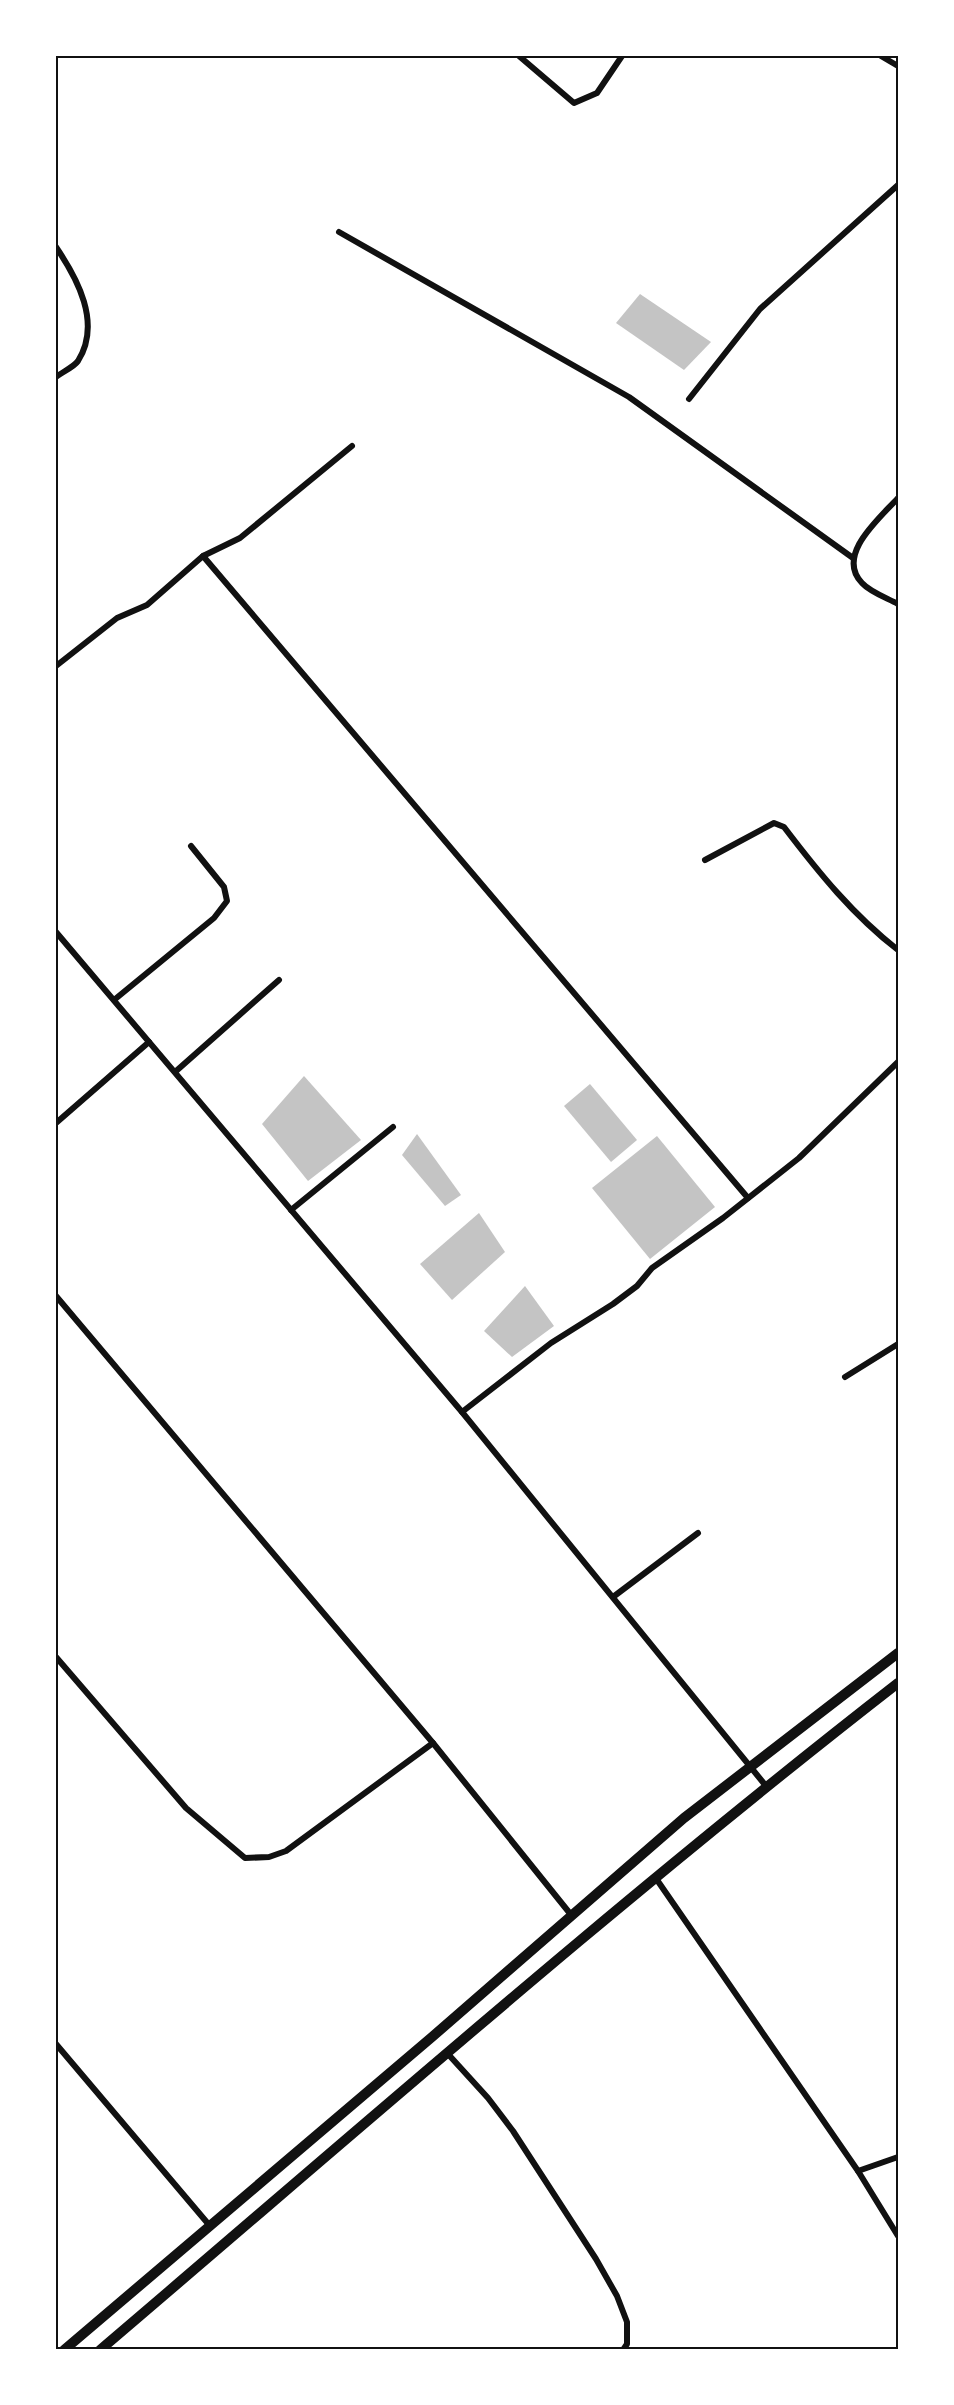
<svg xmlns="http://www.w3.org/2000/svg" width="954" height="2405" font-family="Jost,sans-serif">
  <style>
    .building { fill: #c4c4c4 }
    .lines { fill: none; stroke-linecap: round; stroke-linejoin: round }
    .minor { stroke: #111; stroke-width: 6 }
    .tertiary { stroke: #111; stroke-width: 10 }
    .neatline { fill: none; stroke: #111; stroke-width: 2 }
  </style>
  <rect width="100%" height="100%" fill="#fff"/>
  <!-- building -->
  <g class="building">
    <polygon points="640,294 711,342 684,370 616,323"/>
    <polygon points="304,1076 361,1140 308,1181 262,1124"/>
    <polygon points="590,1084 637,1140 611,1162 564,1106"/>
    <polygon points="417,1134 461,1195 445,1206 402,1155"/>
    <polygon points="657,1136 715,1207 650,1259 592,1188"/>
    <polygon points="479,1213 505,1252 452,1300 420,1264"/>
    <polygon points="525,1286 554,1326 512,1357 484,1331"/>
  </g>
  <g class="lines">
    <!-- minor -->
    <g class="minor">
      <polyline points="519,56 574,103 597,93 622,56"/>
      <polyline points="881,56 898,66"/>
      <polyline points="339,232 629,397 853,558"/>
      <path d="M56 247C77 278 102 323 78 361 74 367 62 372 56 377"/>
      <polyline points="689,399 760,309 898,185"/>
      <path d="M898 498C880 518 835 555 862 583 870 592 887 598 898 604"/>
      <polyline points="203,556 748,1198"/>
      <polyline points="56,666 117,618 147,605 203,556 240,538 352,446"/>
      <path d="M705 860 774 823 784 827C819 873 853 915 898 950"/>
      <polyline points="56,932 462,1412 766,1786"/>
      <polyline points="114,1000 214,918 227,901 224,887 191,846"/>
      <polyline points="175,1072 279,980"/>
      <polyline points="56,1123 149,1042"/>
      <polyline points="291,1210 393,1127"/>
      <polyline points="56,1296 433,1743 572,1916"/>
      <polyline points="845,1377 898,1344"/>
      <polyline points="462,1412 551,1343 613,1304 637,1286 652,1268 723,1218 799,1158 898,1062"/>
      <polyline points="613,1597 698,1533"/>
      <polyline points="56,1657 186,1808 245,1858 269,1857 286,1851 433,1743"/>
      <polyline points="655,1877 858,2171 898,2236"/>
      <polyline points="56,2044 210,2226"/>
      <polyline points="448,2054 488,2098 513,2131 596,2259 617,2296 627,2322 627,2344 623,2350"/>
      <polyline points="858,2171 898,2157"/>
    </g>
    <!-- tertiary -->
    <g class="tertiary">
      <polyline points="64,2350 432,2037 684,1818 898,1653"/>
      <path d="M100 2350C364 2125 624 1896 898 1683"/>
    </g>
  </g>
  <!-- border -->
  <rect width="954" height="2405" fill="none" stroke="#ffffff" stroke-width="114"/>
  <rect x="57" y="57" width="840" height="2291" class="neatline"/>
</svg>
